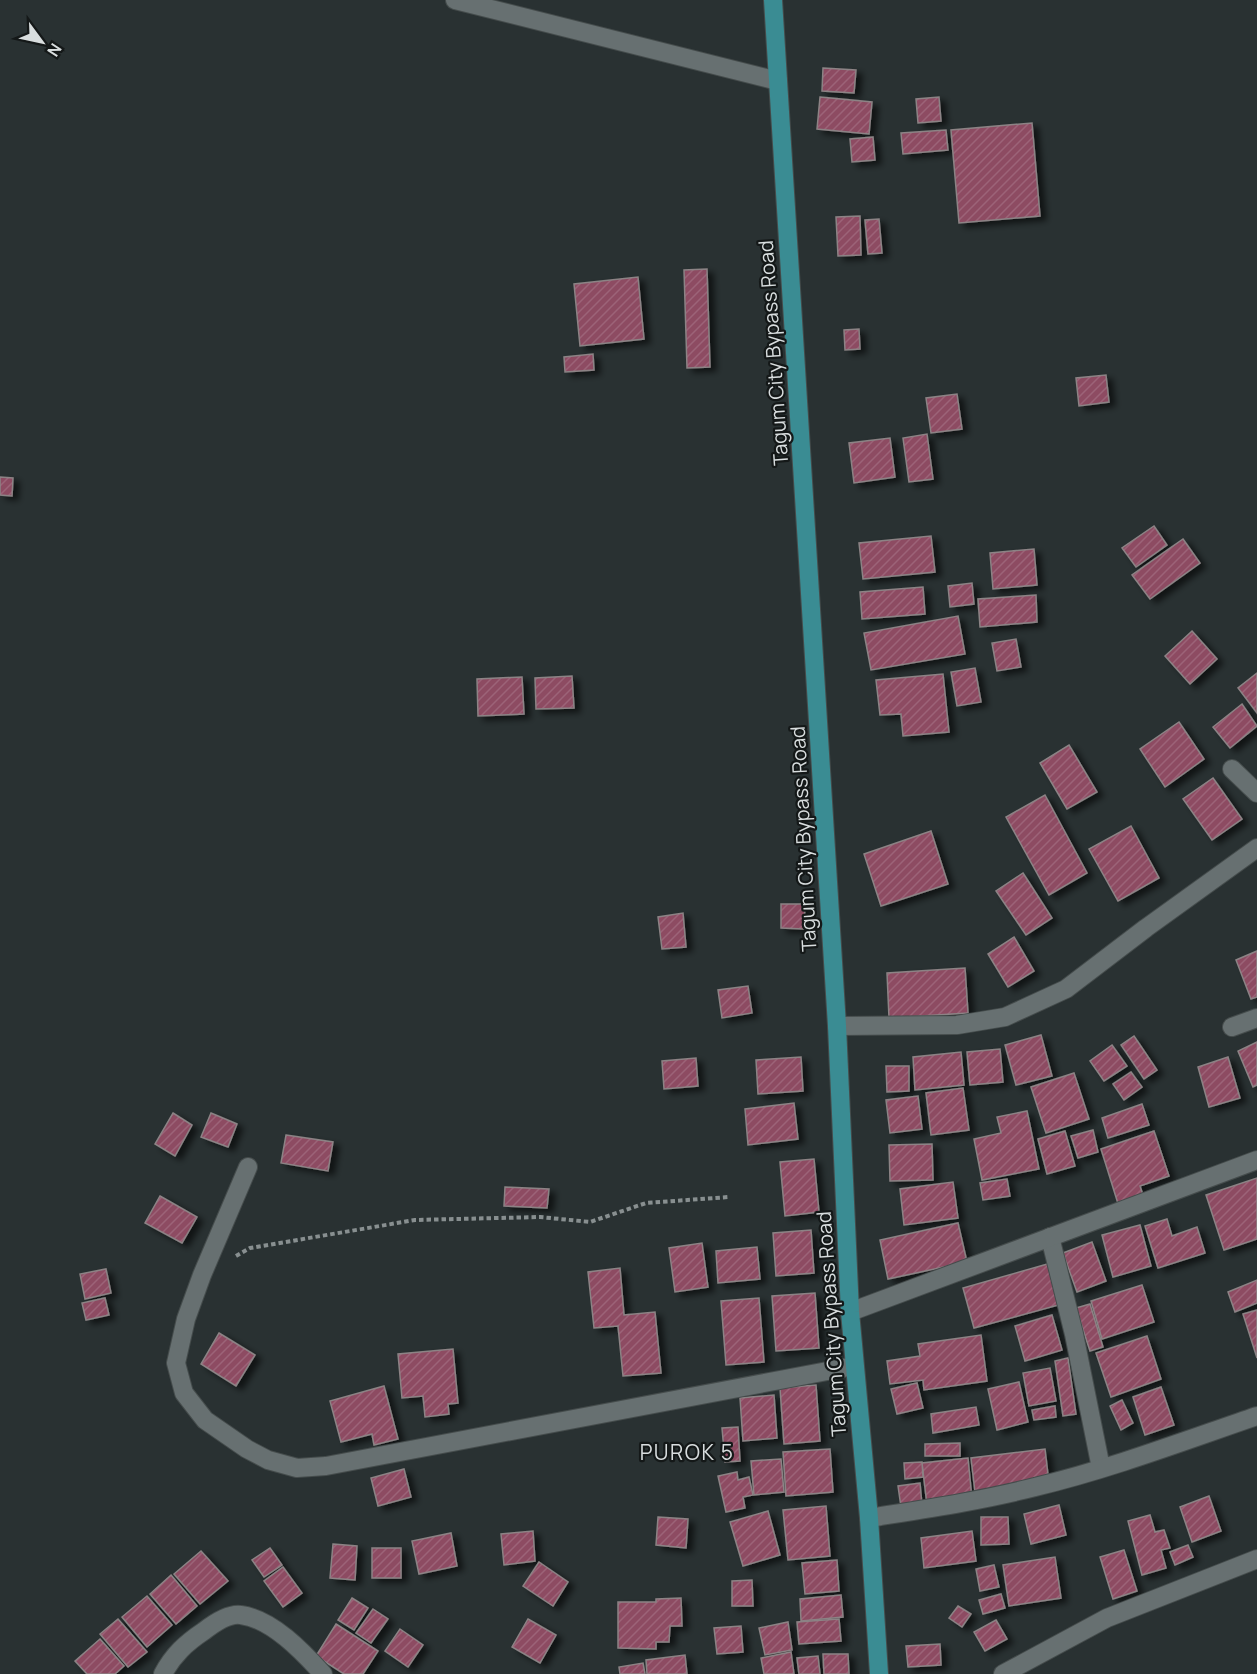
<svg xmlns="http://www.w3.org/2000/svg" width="1257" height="1674" font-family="Manrope,sans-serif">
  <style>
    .building { fill: url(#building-hatch); stroke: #8c8385; stroke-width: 1.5; filter: url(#shadow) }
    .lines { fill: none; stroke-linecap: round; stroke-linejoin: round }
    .minor-casing { stroke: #454c4c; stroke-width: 20 }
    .major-casing { stroke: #454c4c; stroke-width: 20 }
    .path { stroke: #888f90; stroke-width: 4; stroke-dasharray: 4.5 3; stroke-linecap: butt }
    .minor { stroke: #677071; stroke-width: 18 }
    .major { stroke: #3a8c93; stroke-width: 18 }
    .labels { text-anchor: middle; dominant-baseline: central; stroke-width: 4.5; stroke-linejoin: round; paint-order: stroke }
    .street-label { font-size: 20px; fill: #d8ddde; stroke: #141818 }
    .neighbourhood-label { font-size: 21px; letter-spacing: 1.5px; fill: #d8ddde; stroke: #141818 }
  </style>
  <defs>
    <pattern id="building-hatch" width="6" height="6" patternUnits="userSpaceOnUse" patternTransform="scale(1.5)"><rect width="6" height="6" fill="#8d4b62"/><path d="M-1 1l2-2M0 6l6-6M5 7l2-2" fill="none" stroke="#9c6478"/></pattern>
    <filter id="shadow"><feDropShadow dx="6" dy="4" stdDeviation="3" flood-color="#0009"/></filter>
  </defs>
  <rect width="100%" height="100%" fill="#293132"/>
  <!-- building -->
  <g class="building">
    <polygon points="823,68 856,70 854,93 822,91"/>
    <polygon points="820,97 872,102 869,134 817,129"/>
    <polygon points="939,97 941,121 918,123 916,99"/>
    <polygon points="1032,123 1040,216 959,223 951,130"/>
    <polygon points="946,130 948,150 903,154 901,133"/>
    <polygon points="873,137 875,160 852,162 850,139"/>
    <polygon points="860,216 861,255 838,256 836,217"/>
    <polygon points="879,219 882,253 868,254 865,220"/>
    <polygon points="707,269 710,367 687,368 684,270"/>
    <polygon points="638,277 644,339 580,346 574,284"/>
    <polygon points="859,329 860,349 845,350 844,330"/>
    <polygon points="593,354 594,370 565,372 564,357"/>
    <polygon points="1106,375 1109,402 1079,406 1076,378"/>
    <polygon points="957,394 962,429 931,433 926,398"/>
    <polygon points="927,434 933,479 909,482 903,438"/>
    <polygon points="890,438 895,477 854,483 849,443"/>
    <polygon points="0,477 13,478 12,496 0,495"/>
    <polygon points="1154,526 1167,545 1136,567 1122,548"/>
    <polygon points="931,536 935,572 863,579 859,543"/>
    <polygon points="1183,539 1200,563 1150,599 1132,575"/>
    <polygon points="1034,549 1037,585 993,589 990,553"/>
    <polygon points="972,583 974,604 950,607 948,586"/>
    <polygon points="923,587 925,614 862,619 860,592"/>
    <polygon points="1036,595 1037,622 980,627 978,599"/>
    <polygon points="958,616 965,654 871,670 864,633"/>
    <polygon points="1192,631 1217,659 1190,684 1165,656"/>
    <polygon points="1016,639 1021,667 997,671 992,643"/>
    <polygon points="975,668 981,702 957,706 951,672"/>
    <polygon points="1257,673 1257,713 1238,688"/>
    <polygon points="943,674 949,732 903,736 901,714 880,715 876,680"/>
    <polygon points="572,676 574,708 536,709 535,678"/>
    <polygon points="522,677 524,714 478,716 477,679"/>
    <polygon points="1242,704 1257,726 1230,748 1213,727"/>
    <polygon points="1179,722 1204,759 1165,787 1140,749"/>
    <polygon points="1069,745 1097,792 1067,809 1040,763"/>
    <polygon points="1213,778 1242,819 1212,840 1183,799"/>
    <polygon points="1045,795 1087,873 1049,895 1006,817"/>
    <polygon points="1131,826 1159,878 1118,901 1089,849"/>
    <polygon points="931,831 948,884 881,906 864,854"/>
    <polygon points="1023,873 1052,918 1026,935 996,891"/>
    <polygon points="781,904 805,904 804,929 781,928"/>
    <polygon points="683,913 686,947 662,949 658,917"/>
    <polygon points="1014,937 1034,971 1008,987 988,954"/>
    <polygon points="1257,951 1257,997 1251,999 1236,960"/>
    <polygon points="965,968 968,1013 889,1018 887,973"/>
    <polygon points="748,986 752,1013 722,1018 718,990"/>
    <polygon points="1041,1035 1052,1076 1016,1085 1005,1045"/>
    <polygon points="1134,1036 1157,1070 1144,1079 1121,1045"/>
    <polygon points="1257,1042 1257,1085 1253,1087 1238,1051"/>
    <polygon points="1112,1045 1127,1066 1104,1081 1090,1061"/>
    <polygon points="1000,1049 1003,1082 970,1085 967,1052"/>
    <polygon points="961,1052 964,1085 915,1090 913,1057"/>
    <polygon points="801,1057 803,1091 758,1094 756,1060"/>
    <polygon points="1228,1057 1240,1098 1209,1107 1198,1067"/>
    <polygon points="696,1058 698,1086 664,1089 662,1061"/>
    <polygon points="886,1066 909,1066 909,1091 887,1092"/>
    <polygon points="1131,1072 1142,1087 1124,1100 1113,1084"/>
    <polygon points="1074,1073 1089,1119 1046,1133 1031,1087"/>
    <polygon points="963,1088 969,1130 931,1135 926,1093"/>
    <polygon points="918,1096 922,1129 890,1133 886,1100"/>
    <polygon points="794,1103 798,1139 748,1145 745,1109"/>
    <polygon points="1142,1104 1149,1125 1108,1138 1102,1118"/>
    <polygon points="1027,1111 1039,1169 982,1180 974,1139 1001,1133 997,1117"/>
    <polygon points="173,1113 192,1125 175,1156 155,1144"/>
    <polygon points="211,1113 237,1124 228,1147 201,1137"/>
    <polygon points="1093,1130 1098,1152 1078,1158 1071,1136"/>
    <polygon points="1065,1131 1075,1166 1047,1174 1038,1139"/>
    <polygon points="1154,1131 1169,1176 1140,1186 1143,1195 1120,1210 1101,1149"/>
    <polygon points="286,1135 333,1142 328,1171 281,1163"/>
    <polygon points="932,1144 933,1180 890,1181 889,1145"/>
    <polygon points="814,1159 819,1212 785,1216 780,1162"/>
    <polygon points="1257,1178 1257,1239 1224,1250 1206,1195"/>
    <polygon points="1007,1179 1010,1196 983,1200 980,1183"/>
    <polygon points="953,1182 958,1218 904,1225 900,1189"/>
    <polygon points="505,1187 549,1189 547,1208 504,1206"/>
    <polygon points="160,1196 197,1217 182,1243 145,1223"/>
    <polygon points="1167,1219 1172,1236 1197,1227 1205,1253 1158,1268 1145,1226"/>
    <polygon points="958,1223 967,1262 888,1279 880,1240"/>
    <polygon points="1140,1225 1151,1266 1113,1277 1102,1235"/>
    <polygon points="811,1230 814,1273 776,1276 773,1233"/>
    <polygon points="1092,1242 1106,1281 1077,1292 1063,1253"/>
    <polygon points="702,1243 708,1287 675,1292 669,1248"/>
    <polygon points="757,1247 760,1279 718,1283 716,1251"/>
    <polygon points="1051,1263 1062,1304 974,1328 963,1288"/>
    <polygon points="620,1268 624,1315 655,1312 661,1373 623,1376 618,1326 594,1328 588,1272"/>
    <polygon points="106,1269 111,1293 85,1299 80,1274"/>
    <polygon points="1257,1280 1257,1303 1235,1312 1228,1292"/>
    <polygon points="1142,1285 1154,1322 1102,1339 1091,1301"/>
    <polygon points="815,1293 819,1348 776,1351 772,1296"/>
    <polygon points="105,1298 109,1315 86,1320 82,1303"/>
    <polygon points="759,1298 764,1362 726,1365 721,1301"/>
    <polygon points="1090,1304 1103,1347 1090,1351 1076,1308"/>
    <polygon points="1257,1310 1257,1358 1243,1314"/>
    <polygon points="1052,1315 1062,1350 1025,1361 1015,1326"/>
    <polygon points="219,1333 255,1355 236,1386 201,1364"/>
    <polygon points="981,1335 987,1381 924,1390 923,1380 890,1384 887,1361 920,1356 918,1344"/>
    <polygon points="1147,1336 1161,1379 1111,1397 1096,1353"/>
    <polygon points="453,1349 458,1403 448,1404 449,1414 425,1417 423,1396 402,1398 398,1354"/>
    <polygon points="1068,1358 1076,1414 1063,1416 1055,1361"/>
    <polygon points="1050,1368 1056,1401 1029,1406 1023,1373"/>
    <polygon points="1019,1382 1028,1422 997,1430 988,1389"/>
    <polygon points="917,1383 923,1408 897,1414 891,1389"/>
    <polygon points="816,1385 820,1441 784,1444 780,1388"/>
    <polygon points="384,1386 398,1439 374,1445 372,1434 341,1442 330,1401"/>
    <polygon points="1161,1387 1174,1425 1145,1435 1133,1397"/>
    <polygon points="774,1395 777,1438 743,1441 740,1398"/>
    <polygon points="1122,1400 1133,1423 1121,1430 1110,1406"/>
    <polygon points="1055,1406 1056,1417 1034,1420 1032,1410"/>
    <polygon points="976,1407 979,1425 933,1433 931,1414"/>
    <polygon points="738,1427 740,1461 725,1462 722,1428"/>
    <polygon points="960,1443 960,1456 925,1456 925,1444"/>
    <polygon points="830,1449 833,1492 786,1496 783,1452"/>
    <polygon points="1045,1449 1049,1483 975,1492 971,1458"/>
    <polygon points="968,1458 972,1499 927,1505 922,1463"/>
    <polygon points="781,1459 784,1492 754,1495 751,1461"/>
    <polygon points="922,1462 923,1477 905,1479 904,1463"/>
    <polygon points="404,1469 411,1497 378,1506 371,1478"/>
    <polygon points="737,1472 738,1480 749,1477 753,1495 743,1497 745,1508 726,1512 718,1476"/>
    <polygon points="920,1483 922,1505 901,1507 898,1486"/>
    <polygon points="1209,1496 1221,1531 1192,1542 1180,1507"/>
    <polygon points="1059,1505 1066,1535 1031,1544 1024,1514"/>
    <polygon points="826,1506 830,1556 788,1560 783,1510"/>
    <polygon points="768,1511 780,1555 743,1566 730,1522"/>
    <polygon points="1150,1515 1155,1532 1164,1530 1170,1548 1161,1550 1166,1568 1142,1575 1128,1521"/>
    <polygon points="658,1517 688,1519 686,1548 656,1545"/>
    <polygon points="981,1517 1008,1517 1009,1544 981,1545"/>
    <polygon points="533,1531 535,1561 504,1565 501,1534"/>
    <polygon points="972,1531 976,1561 924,1568 921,1538"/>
    <polygon points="451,1533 457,1566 419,1574 412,1541"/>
    <polygon points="333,1544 357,1546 355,1580 330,1578"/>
    <polygon points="1188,1545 1193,1557 1175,1565 1170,1552"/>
    <polygon points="270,1548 282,1565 264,1577 252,1560"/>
    <rect x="372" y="1548" width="29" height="30"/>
    <polygon points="1124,1550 1137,1591 1113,1599 1100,1557"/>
    <polygon points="201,1551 228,1581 200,1604 174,1574"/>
    <polygon points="1055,1557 1061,1598 1009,1606 1003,1565"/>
    <polygon points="837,1560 839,1591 805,1594 802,1563"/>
    <polygon points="539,1562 568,1582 553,1606 523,1586"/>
    <polygon points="994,1565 999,1587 980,1591 976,1569"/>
    <polygon points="283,1567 302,1593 283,1607 264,1581"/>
    <polygon points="171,1575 197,1606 176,1624 150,1594"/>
    <polygon points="752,1580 753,1606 732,1606 732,1581"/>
    <polygon points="1001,1594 1005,1608 983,1614 979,1600"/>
    <polygon points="841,1595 843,1617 801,1621 800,1599"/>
    <polygon points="147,1596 172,1625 147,1647 122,1617"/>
    <polygon points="352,1598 368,1608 354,1630 338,1620"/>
    <polygon points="681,1598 682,1626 670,1626 669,1642 656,1642 656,1649 618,1648 618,1602 656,1602 656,1599"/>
    <polygon points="958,1606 971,1614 962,1627 949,1618"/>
    <polygon points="373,1609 388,1619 371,1643 356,1633"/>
    <polygon points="118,1619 147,1652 128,1667 100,1634"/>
    <polygon points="528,1619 556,1635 540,1663 512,1647"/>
    <polygon points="839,1619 841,1641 799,1644 797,1622"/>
    <polygon points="996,1620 1007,1639 985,1651 974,1632"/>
    <polygon points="788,1622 792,1650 765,1655 759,1628"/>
    <polygon points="336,1624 378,1651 363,1674 344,1674 316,1656"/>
    <polygon points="741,1626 743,1652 717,1654 714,1628"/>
    <polygon points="400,1629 423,1645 408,1667 385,1651"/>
    <polygon points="100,1639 124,1666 115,1674 87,1674 75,1661"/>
    <polygon points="940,1644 941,1665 908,1667 906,1646"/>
    <polygon points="791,1652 794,1674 764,1674 761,1658"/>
    <polygon points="823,1654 848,1654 849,1674 824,1674"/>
    <polygon points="685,1655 687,1674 647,1674 646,1660"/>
    <polygon points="818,1656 820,1674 799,1674 797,1658"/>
    <polygon points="643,1663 645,1674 620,1674 619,1667"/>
  </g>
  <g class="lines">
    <!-- minor casing -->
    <g class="minor-casing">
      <g id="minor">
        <polyline points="455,0 778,81"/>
        <polyline points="1232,769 1257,793"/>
        <polyline points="837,1026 957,1025 1005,1017 1066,989 1146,928 1257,848"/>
        <polyline points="1232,1027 1257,1018"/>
        <polyline points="248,1167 202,1275 186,1319 176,1363 184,1393 205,1420 247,1449 268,1460 297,1468 326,1466 854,1366"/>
        <polyline points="1050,1237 1074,1334 1101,1468"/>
        <polyline points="850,1312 1257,1160"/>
        <path d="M869 1518C925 1509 980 1501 1035 1487 1110 1469 1184 1441 1257 1416"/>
        <path d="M163 1674C173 1655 186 1643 204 1631 213 1624 229 1613 241 1615 272 1619 303 1652 323 1674"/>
        <polyline points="1003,1674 1107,1618 1257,1559"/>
      </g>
    </g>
    <!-- major casing -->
    <g class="major-casing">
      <polyline id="major" points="773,0 837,1026 850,1312 869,1518 879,1674"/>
    </g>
    <!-- path -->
    <polyline class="path" points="236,1256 250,1248 415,1220 540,1217 590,1222 646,1203 729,1197"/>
    <!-- minor -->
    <use href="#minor" class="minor"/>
    <!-- major -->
    <use href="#major" class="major"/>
  </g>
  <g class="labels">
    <!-- street labels -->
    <g class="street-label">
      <text transform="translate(773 353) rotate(-94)">Tagum City Bypass Road</text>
      <text transform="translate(803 839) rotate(-93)">Tagum City Bypass Road</text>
      <text transform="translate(831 1324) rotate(-94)">Tagum City Bypass Road</text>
    </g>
    <!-- neighbourhood labels -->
    <g class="neighbourhood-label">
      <text x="687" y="1452">PUROK 5</text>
    </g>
  </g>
  <!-- north arrow -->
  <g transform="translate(42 42) rotate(123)" stroke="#141818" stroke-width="4.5" paint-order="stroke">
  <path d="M0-4.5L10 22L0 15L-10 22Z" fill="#d8ddde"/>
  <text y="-9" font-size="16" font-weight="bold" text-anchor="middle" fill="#d8ddde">N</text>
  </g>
</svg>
